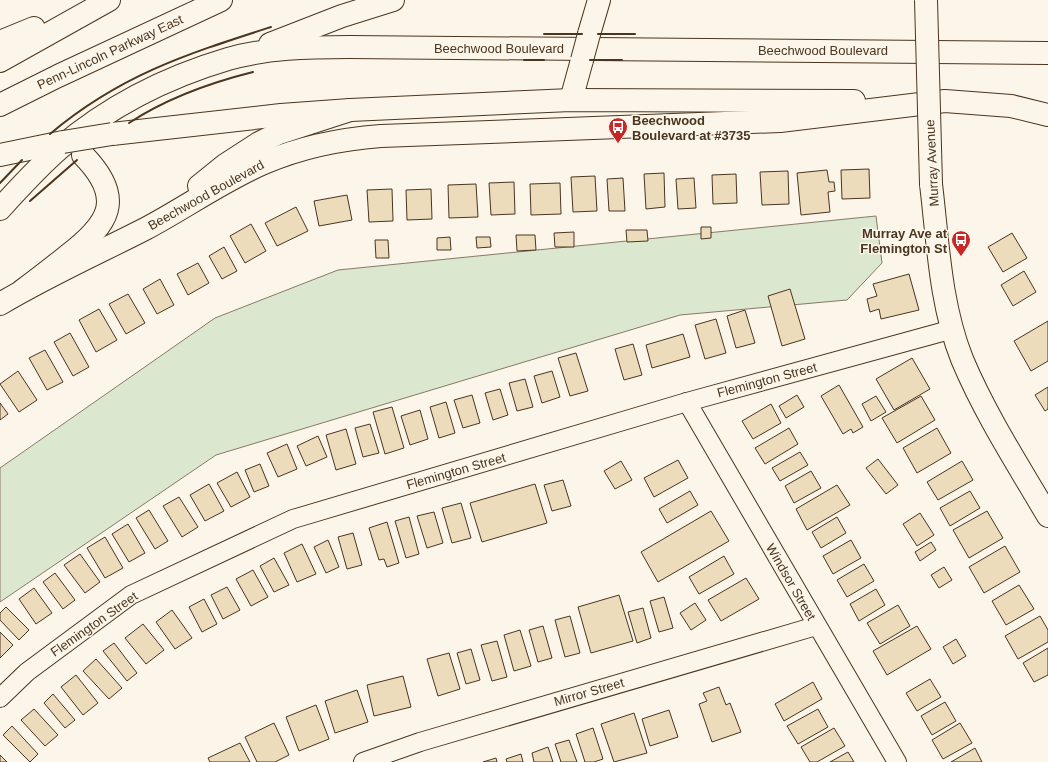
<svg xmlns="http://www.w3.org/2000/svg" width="1048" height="762" font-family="Arial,sans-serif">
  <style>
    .green { fill: #dce7d0; stroke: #887966 }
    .building { fill: #ecdcbc; stroke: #4a3520 }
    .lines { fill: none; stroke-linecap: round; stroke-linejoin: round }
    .minor-casing { stroke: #4a3520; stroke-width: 20 }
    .secondary-casing { stroke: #4a3520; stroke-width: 24 }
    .primary-casing { stroke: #4a3520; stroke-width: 24 }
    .motorway-casing { stroke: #4a3520; stroke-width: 24 }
    .minor { stroke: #fbf6e9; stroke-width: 18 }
    .secondary { stroke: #fbf6e9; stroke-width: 22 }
    .primary { stroke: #fbf6e9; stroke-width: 22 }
    .motorway { stroke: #fbf6e9; stroke-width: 22 }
    .secondary-bridge-casing { stroke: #4a3520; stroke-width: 24; stroke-linecap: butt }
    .primary-bridge-casing { stroke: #4a3520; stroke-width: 24; stroke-linecap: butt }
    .motorway-bridge-casing { stroke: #4a3520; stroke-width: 24; stroke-linecap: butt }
    .secondary-bridge { stroke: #fbf6e9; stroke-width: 22 }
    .primary-bridge { stroke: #fbf6e9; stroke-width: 22 }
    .motorway-bridge { stroke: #fbf6e9; stroke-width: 22 }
    .wall { stroke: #4a3520; stroke-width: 2 }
    .labels { text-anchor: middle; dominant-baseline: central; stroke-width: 3; stroke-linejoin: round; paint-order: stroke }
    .street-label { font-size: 13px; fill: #4a3520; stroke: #fbf6e9 }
    .poi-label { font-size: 13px; font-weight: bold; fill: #4a3520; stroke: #fbf6e9; text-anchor: start }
  </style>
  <rect width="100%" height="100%" fill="#fbf6e9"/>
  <!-- green -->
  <polygon class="green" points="876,216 882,263 847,300 680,315 216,455 0,602 0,468 215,318 338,270"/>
  <!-- building -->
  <g class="building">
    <polygon points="869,169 870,198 842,199 841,170"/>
    <polygon points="827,170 829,182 834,182 835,191 828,192 830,212 801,215 797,173"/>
    <polygon points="788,171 789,204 762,205 760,172"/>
    <polygon points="664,173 665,207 646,209 644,174"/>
    <polygon points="736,174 737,203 713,204 712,175"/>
    <polygon points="595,176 597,211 573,212 571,177"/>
    <polygon points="623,178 625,211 609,211 607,179"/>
    <polygon points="694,178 696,208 678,209 676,179"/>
    <polygon points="514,182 515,214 491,215 489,183"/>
    <polygon points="560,183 561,214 531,215 530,184"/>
    <polygon points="476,184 478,217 449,218 448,185"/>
    <polygon points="392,189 393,221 369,222 367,190"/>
    <polygon points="431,189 432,219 407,220 406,190"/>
    <polygon points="347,195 352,220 319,226 314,201"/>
    <polygon points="296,207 308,231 277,246 265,223"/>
    <polygon points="251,224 266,251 245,263 230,236"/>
    <polygon points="701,227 711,227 711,238 701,239"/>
    <polygon points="626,230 647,230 648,241 627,242"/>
    <polygon points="574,232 574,247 555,247 554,233"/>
    <polygon points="1012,233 1027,258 1003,272 988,247"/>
    <polygon points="516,235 535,235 536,250 517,251"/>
    <polygon points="450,237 451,250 437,250 437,238"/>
    <polygon points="476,237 490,237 491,247 477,248"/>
    <polygon points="375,240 388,240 389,258 376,258"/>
    <polygon points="224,247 237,271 222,279 209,256"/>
    <polygon points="198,263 209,283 188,295 177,274"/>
    <polygon points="1024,271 1036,292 1013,306 1001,285"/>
    <polygon points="909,274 919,310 881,319 879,309 870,312 867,299 877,296 873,284"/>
    <polygon points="160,279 174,305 157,314 143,289"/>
    <polygon points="790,289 805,339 782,346 768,296"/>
    <polygon points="128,294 145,323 126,334 109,304"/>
    <polygon points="99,309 117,340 96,352 79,320"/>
    <polygon points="745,310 755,343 736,348 727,316"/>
    <polygon points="716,319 726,353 705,359 695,325"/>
    <polygon points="1048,321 1048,361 1031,371 1014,341"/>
    <polygon points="70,333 89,367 73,376 54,342"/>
    <polygon points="683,334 690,357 652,368 646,345"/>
    <polygon points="633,344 642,375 624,380 615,349"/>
    <polygon points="45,350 63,382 47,390 29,358"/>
    <polygon points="576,353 588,391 570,396 558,358"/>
    <polygon points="912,358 930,389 894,410 876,379"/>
    <polygon points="18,371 37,400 19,412 0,384"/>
    <polygon points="552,371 560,397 542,403 534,376"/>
    <polygon points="525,379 533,407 517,411 509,383"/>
    <polygon points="839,385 863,427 853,433 851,429 843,434 821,396"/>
    <polygon points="1048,387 1048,409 1045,411 1035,395"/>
    <polygon points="500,389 508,415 493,420 485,393"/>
    <polygon points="472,395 480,423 463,428 454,400"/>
    <polygon points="797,395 804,407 786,418 779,406"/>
    <polygon points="876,396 886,412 871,421 862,404"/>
    <polygon points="921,396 935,420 897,443 882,418"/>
    <polygon points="446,402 455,433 439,438 430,407"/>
    <polygon points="0,403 8,414 0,420"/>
    <polygon points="771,404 781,423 753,439 742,421"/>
    <polygon points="392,407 404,448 385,454 373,412"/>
    <polygon points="420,410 428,439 410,445 401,416"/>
    <polygon points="370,424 379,453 363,457 355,428"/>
    <polygon points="789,428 798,444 765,464 755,448"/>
    <polygon points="937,428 951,453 917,473 903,448"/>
    <polygon points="346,429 356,464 336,470 326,435"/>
    <polygon points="318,436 327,457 306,466 297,446"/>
    <polygon points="287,444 297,469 278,477 267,453"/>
    <polygon points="800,452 808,465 780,481 772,468"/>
    <polygon points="878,459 898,485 886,494 866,468"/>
    <polygon points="678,460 688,478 654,497 644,478"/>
    <polygon points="621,461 632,480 615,489 604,471"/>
    <polygon points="962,461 973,480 938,500 927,482"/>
    <polygon points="260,464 269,486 254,492 245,470"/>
    <polygon points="811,471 821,488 794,503 785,486"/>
    <polygon points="237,472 250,497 231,507 217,483"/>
    <polygon points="563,480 571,506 552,511 544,485"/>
    <polygon points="209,484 224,511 205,521 190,495"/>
    <polygon points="535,484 547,523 482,542 470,503"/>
    <polygon points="837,485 850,505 807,530 796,509"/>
    <polygon points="690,491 698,505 667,523 659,509"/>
    <polygon points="970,491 980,508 950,526 940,508"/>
    <polygon points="179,497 198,527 182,537 163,506"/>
    <polygon points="461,503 471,538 452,543 442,508"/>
    <polygon points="149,510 168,541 155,549 136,518"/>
    <polygon points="711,511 729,541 658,582 641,552"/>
    <polygon points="987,511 1003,538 969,558 953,530"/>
    <polygon points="434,512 443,543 427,548 417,516"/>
    <polygon points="920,513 934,535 917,546 903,524"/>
    <polygon points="409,517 419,554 406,558 395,521"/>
    <polygon points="837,517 846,533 821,548 812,532"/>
    <polygon points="387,522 399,563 387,567 384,559 379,560 369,528"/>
    <polygon points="128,524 145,553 129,562 112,534"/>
    <polygon points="353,533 362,565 347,569 338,537"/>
    <polygon points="105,537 123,568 105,578 87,548"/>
    <polygon points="328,540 339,567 326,573 314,547"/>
    <polygon points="851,540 861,558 833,574 823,556"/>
    <polygon points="931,542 936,550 920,561 915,552"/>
    <polygon points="302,544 316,574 297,582 284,553"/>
    <polygon points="1005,546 1020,572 984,593 969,567"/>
    <polygon points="80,554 100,582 85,593 64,565"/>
    <polygon points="724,556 734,574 699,594 689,577"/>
    <polygon points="274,558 289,585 274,592 260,566"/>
    <polygon points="864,564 874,581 847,597 837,580"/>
    <polygon points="944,567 952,580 939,588 931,575"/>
    <polygon points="253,570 268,597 251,606 236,579"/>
    <polygon points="55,573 75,600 63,609 43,582"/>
    <polygon points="746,578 759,599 721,621 708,600"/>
    <polygon points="1019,585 1034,609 1006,625 992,601"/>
    <polygon points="227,587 240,610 223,619 211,595"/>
    <polygon points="34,588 52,613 36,624 19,599"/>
    <polygon points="876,589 885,605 859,621 850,604"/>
    <polygon points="619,595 633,641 591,653 578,607"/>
    <polygon points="664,597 673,628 659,632 650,601"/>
    <polygon points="204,599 217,624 202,632 189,607"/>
    <polygon points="695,603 706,620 691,630 680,613"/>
    <polygon points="898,605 910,626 880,644 867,623"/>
    <polygon points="6,607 29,630 19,640 0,620 0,613"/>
    <polygon points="643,608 651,638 637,643 628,612"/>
    <polygon points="172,610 192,638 175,649 156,622"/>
    <polygon points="570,616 580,653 565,657 555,620"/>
    <polygon points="1040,616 1048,630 1048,642 1018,659 1005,636"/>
    <polygon points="143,624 164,650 146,664 125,638"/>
    <polygon points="543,626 552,658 538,662 529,630"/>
    <polygon points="917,626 931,649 887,675 873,651"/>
    <polygon points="520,630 531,666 514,671 504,635"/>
    <polygon points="0,632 13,645 0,658"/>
    <polygon points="956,639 966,656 953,664 943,647"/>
    <polygon points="497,641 507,677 492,681 481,645"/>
    <polygon points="114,643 137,673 127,681 103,651"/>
    <polygon points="1048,648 1048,675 1034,682 1023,663"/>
    <polygon points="471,649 480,680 466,684 457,653"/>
    <polygon points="449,653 460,689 438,696 427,659"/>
    <polygon points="96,659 122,688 109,699 83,671"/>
    <polygon points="76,675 98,703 83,715 61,687"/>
    <polygon points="403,676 411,707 374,716 367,685"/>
    <polygon points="930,679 941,697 917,711 906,693"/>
    <polygon points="813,682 822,699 784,721 775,704"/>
    <polygon points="719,687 726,705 730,703 741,732 712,742 699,704 707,701 703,693"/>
    <polygon points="357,690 368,722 335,733 325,701"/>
    <polygon points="53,694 75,720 65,728 44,703"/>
    <polygon points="945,702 956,721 932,735 921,716"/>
    <polygon points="316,705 329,739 299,751 286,717"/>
    <polygon points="34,709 58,735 45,746 21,720"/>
    <polygon points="818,709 828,727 798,744 787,726"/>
    <polygon points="669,710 678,737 650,746 642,719"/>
    <polygon points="634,713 647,753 614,762 601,724"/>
    <polygon points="274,723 289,755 275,762 257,762 245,737"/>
    <polygon points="960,723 972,743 943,759 932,740"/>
    <polygon points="12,726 38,754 30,762 3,735"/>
    <polygon points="593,728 603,759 594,762 585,762 576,734"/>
    <polygon points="834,728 845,746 817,762 810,762 801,747"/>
    <polygon points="569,740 577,762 561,762 555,744"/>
    <polygon points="240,743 250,762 210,762 208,758"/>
    <polygon points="548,747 553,762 534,762 532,753"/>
    <polygon points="975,748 982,762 951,762"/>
    <polygon points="848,752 854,762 830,762"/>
    <polygon points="521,754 523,762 507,762 506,759"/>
    <polygon points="0,755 7,762 0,762"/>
    <polygon points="496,758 497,762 483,762"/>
  </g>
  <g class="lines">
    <!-- minor casing -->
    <g class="minor-casing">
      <g id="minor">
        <polyline points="687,402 897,762"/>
        <polyline points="0,698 27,672 131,595 293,519 687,402 953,329"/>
        <polyline points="363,762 420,742 816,626"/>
      </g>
    </g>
    <!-- secondary casing -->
    <g class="secondary-casing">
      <path id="secondary" d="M931 184C938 242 940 304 962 359 985 414 1018 465 1048 516"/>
    </g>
    <!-- primary casing -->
    <g class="primary-casing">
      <g id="primary">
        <polyline points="589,34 599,0"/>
        <polyline points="270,44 342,16 393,0"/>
        <polyline points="571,100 582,60"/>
        <polyline points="199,186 225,165 259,143 279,133 350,110 571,100 854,101"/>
        <path d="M0 209C19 188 38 167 60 148 108 107 167 77 228 59 266 48 309 47 349 47L1048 53"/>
        <path d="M0 304C47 276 96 254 145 229 185 208 222 181 264 163 301 147 341 139 381 136L780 121 945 101 1011 106 1048 115"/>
      </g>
    </g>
    <!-- motorway casing -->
    <g class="motorway-casing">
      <g id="motorway">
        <polyline points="0,42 34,28"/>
        <polyline points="0,61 109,0"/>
        <polyline points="0,105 58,76 221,0"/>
        <polyline points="112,134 281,115 350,110"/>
        <polyline points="0,155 63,142"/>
        <path d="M23 290C38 279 52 268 67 256 109 224 126 199 83 155"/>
      </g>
    </g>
    <!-- minor -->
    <use href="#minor" class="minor"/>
    <!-- secondary -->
    <use href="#secondary" class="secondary"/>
    <!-- primary -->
    <use href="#primary" class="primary"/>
    <!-- motorway -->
    <use href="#motorway" class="motorway"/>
    <!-- secondary-bridge casing -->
    <g class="secondary-bridge-casing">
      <polyline id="secondary-bridge" points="926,0 931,184"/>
    </g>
    <!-- primary-bridge casing -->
    <g class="primary-bridge-casing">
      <polyline id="primary-bridge" points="582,60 589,34"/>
    </g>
    <!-- motorway-bridge casing -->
    <g class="motorway-bridge-casing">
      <polyline id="motorway-bridge" points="63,142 112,134"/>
    </g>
    <!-- secondary-bridge -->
    <use href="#secondary-bridge" class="secondary-bridge"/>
    <!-- primary-bridge -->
    <use href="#primary-bridge" class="primary-bridge"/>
    <!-- motorway-bridge -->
    <use href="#motorway-bridge" class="motorway-bridge"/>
    <!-- wall -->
    <g class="wall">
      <polyline points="544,34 582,34"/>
      <polyline points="598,34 635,34"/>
      <polyline points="524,60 544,60"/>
      <polyline points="590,60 622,60"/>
      <path d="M129 123C167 98 209 83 253 72"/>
      <path d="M50 134C120 75 187 54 271 27"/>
      <polyline points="0,183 22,160"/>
      <polyline points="30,201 77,160"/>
    </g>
  </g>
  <!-- icons -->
  <defs>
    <g id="bus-pin" transform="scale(1)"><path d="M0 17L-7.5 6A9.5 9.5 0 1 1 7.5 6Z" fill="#c62828" stroke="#fbf6e9"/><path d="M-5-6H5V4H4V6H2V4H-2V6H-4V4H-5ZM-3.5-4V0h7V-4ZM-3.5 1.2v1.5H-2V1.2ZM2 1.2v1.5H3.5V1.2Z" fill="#fff"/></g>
  </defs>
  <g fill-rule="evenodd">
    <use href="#bus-pin" x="618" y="127"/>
    <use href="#bus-pin" x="961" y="240"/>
  </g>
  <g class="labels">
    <!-- street labels -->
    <g class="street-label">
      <text x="499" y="48">Beechwood Boulevard</text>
      <text x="823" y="50">Beechwood Boulevard</text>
      <text transform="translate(110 52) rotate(-25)">Penn-Lincoln Parkway East</text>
      <text transform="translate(932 163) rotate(-93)">Murray Avenue</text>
      <text transform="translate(206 195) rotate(-29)">Beechwood Boulevard</text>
      <text transform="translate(767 380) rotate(-15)">Flemington Street</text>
      <text transform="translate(456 471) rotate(-16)">Flemington Street</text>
      <text transform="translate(791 582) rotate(60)">Windsor Street</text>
      <text transform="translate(94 624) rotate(-35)">Flemington Street</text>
      <text transform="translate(589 692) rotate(-16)">Mirror Street</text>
    </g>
    <!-- poi labels -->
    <g class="poi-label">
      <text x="632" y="120">Beechwood<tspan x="632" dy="15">Boulevard at #3735</tspan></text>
      <text x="947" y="233" text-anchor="end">Murray Ave at<tspan x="947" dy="15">Flemington St</tspan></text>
    </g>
  </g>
</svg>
